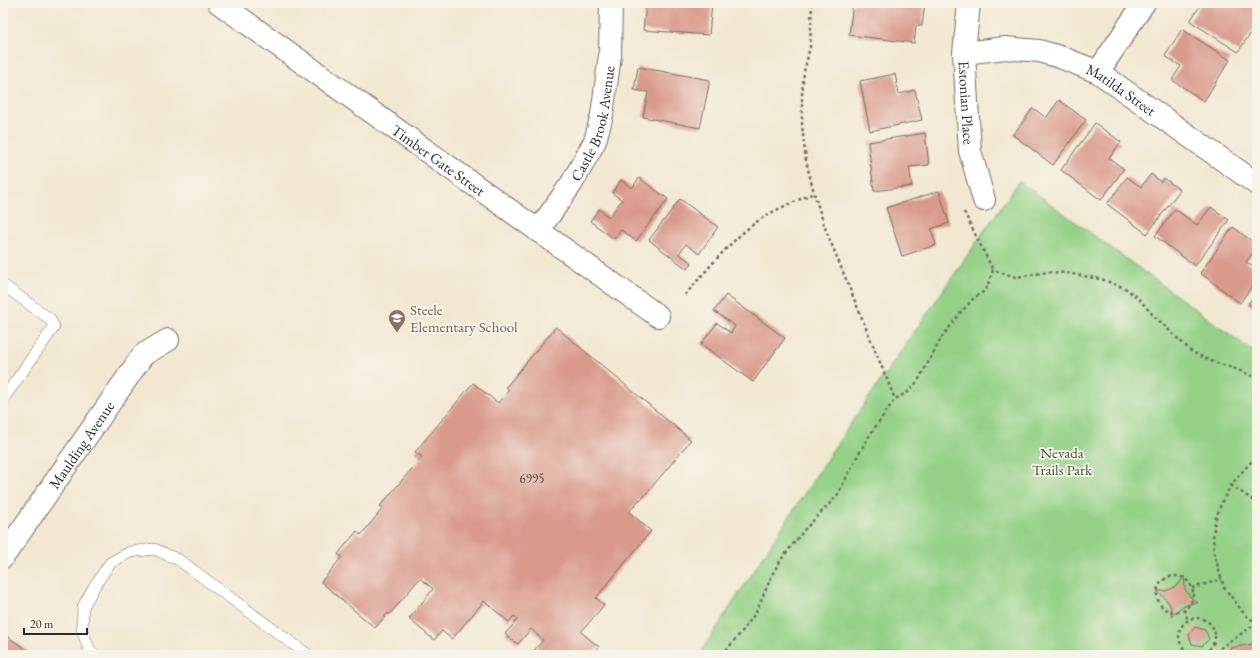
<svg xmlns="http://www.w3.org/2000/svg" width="1260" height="658" font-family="'EB Garamond',serif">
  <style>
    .green { fill: #94d187; stroke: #607e59 }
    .building { fill: #d99a8c }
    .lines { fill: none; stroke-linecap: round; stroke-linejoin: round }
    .service-casing { stroke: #716d65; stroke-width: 12 }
    .minor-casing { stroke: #716d65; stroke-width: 24 }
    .path { stroke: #716d65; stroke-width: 2.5; stroke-dasharray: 3 3; stroke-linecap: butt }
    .service { stroke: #fff; stroke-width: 11 }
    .minor { stroke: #fff; stroke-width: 22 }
    .labels { text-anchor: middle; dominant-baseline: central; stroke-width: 3.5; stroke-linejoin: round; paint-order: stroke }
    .number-label { font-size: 13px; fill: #564743 }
    .street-label { font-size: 15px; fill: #2b2b2b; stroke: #f7f3e8 }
    .education-label { font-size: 15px; fill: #785e54; stroke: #f7f3e8; text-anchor: start }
    .park-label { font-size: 15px; fill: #455442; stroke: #f7f3e8 }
  </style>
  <rect width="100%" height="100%" fill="#f7f3e8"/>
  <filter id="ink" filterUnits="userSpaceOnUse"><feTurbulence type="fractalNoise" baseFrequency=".025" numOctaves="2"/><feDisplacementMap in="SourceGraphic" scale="8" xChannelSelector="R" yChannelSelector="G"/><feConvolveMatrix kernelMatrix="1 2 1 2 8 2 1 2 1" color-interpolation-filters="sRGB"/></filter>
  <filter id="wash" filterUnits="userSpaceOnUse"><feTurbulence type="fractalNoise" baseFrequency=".012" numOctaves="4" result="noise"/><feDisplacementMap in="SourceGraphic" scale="16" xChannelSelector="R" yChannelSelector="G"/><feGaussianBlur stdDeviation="0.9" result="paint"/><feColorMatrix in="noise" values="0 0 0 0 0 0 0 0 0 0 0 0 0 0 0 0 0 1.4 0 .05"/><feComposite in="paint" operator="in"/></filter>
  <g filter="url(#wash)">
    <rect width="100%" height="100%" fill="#f2e8d1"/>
    <!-- green -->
    <polygon class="green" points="1019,181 1257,354 1257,655 699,655 838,442"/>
    <g id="blocks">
      <!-- building -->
      <g class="building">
        <polygon points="646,3 712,3 709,35 643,30"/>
        <polygon points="853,3 925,3 922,26 916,26 914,43 849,35"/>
        <polygon points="1202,3 1219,3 1223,5 1224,3 1254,3 1257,5 1257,24 1238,52 1190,21"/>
        <polygon points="1182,29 1230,60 1204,101 1172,80 1181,66 1165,56"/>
        <polygon points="638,67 710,80 700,128 643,117 648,92 634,90"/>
        <polygon points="895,74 899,94 915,90 922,120 870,131 860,81"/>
        <polygon points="1059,100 1086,120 1053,165 1013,135 1033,108 1046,118"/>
        <polygon points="1095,123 1121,142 1109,158 1124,169 1101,200 1061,170"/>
        <polygon points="925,133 929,165 909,167 912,186 874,191 868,142"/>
        <polygon points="1151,174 1161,182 1164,178 1180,190 1147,234 1107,204 1127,177 1141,187"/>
        <polygon points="639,178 668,199 636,241 621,230 614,239 590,221 599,209 609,217 622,200 612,193 621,180 632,188"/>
        <polygon points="939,191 949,223 931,229 936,245 902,256 886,208"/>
        <polygon points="680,199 718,227 699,254 686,244 679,254 692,263 687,269 649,240"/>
        <polygon points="1211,207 1229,220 1195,266 1155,236 1175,209 1197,225"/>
        <polygon points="1233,227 1257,245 1257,247 1246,262 1257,270 1257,279 1240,303 1200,273"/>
        <polygon points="1257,291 1257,310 1248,304"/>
        <polygon points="726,295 785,338 753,382 701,344 717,323 731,333 735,326 714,311"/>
        <polygon points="556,327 691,440 641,500 640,499 629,512 651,531 596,598 604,605 581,632 599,647 592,655 559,655 560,653 556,650 552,655 532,655 531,654 543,640 531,629 518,644 505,634 518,619 514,616 509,622 484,601 452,639 442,631 434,640 409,619 433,589 420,578 389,615 388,613 375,628 321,582 342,557 338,554 357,531 361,535 383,508 380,506 422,457 415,452 473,383 498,403 509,390 506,387"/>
        <polygon points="1184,576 1185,589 1190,597 1198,603 1193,603 1183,606 1175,612 1172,617 1171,607 1166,599 1157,591 1165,591 1171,589 1180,583"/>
        <polygon points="1195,627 1205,630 1209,639 1202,646 1192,644 1189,635"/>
        <polygon points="4,634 34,655 3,655 3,636"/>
        <polygon points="1257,643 1257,655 1231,655 1230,648"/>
      </g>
    </g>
  </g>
  <g filter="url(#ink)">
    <use href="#blocks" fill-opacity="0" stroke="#716d65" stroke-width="1"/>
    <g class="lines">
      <!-- service casing -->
      <g class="service-casing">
        <g id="service">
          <polyline points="3,285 50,319 54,327 3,399"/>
          <polyline points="94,655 89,649 82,630 83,607 94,587 110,563 130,552 154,549 179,560 308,655"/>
        </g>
      </g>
      <!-- minor casing -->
      <g class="minor-casing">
        <g id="minor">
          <path id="s1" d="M219 3 658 316"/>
          <path id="s2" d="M969 3 964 53 970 151 984 200"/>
          <path id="s3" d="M964 53 1005 48 1039 51 1060 57 1098 72 1257 184"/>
          <polyline points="1098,72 1144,3"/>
          <path id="s4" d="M538 231 572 183 595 141 602 115 610 55 611 3"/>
          <path id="s5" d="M3 557 143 355 168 340"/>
        </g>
      </g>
      <!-- path -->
      <g class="path">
        <polyline points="812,3 810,47 804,72 802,94 802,125 806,161 814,193 825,228 895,399"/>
        <polyline points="964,212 993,270"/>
        <path d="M685 295C706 271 726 246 751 226 770 211 792 203 814 193"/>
        <polyline points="1257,459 1251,462 1241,473 1231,485 1222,502 1215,520 1213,537 1214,554 1224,587 1245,615 1257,623"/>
        <polyline points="1231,485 1257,503"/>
        <circle cx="1175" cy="594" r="18"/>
        <polyline points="1192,588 1222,579"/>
        <polyline points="1184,610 1188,620"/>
        <circle cx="1197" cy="636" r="18"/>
        <polyline points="722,655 744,629 756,612 774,571 783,557 805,529 837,496 858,455 871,433 895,399 908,392 918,381 942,337 961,312 974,298 986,290 993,270 1016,277 1048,272 1066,273 1101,279 1125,288 1138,298 1152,314 1192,352 1213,362 1233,368 1257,378"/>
        <polyline points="1210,655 1257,623"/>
      </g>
      <!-- service -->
      <use href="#service" class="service"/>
      <!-- minor -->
      <use href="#minor" class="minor"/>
    </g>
  </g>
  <!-- icons -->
  <defs>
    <g id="school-pin" transform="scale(0.9)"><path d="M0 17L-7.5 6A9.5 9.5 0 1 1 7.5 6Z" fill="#8d6e63" stroke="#f7f3e8"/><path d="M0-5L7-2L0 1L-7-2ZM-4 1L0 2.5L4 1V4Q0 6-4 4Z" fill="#fff"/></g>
  </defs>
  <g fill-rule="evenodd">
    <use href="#school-pin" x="397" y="318"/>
  </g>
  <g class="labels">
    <!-- number labels -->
    <g class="number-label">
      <text x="532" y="478">6995</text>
    </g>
    <!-- street labels -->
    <g class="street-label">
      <text stroke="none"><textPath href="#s3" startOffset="167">Matilda Street</textPath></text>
      <text stroke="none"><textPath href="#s2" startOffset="100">Estonian Place</textPath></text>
      <text stroke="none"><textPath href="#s4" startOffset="123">Castle Brook Avenue</textPath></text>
      <text stroke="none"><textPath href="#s1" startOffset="270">Timber Gate Street</textPath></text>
      <text stroke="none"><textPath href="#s5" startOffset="137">Maulding Avenue</textPath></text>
    </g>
    <!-- education labels -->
    <g class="education-label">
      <text x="410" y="309">Steele<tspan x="410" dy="17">Elementary School</tspan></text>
    </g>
    <!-- park labels -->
    <g class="park-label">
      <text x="1062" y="452">Nevada<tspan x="1062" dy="17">Trails Park</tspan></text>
    </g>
  </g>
  <!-- margin -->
  <rect width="1260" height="658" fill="none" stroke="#f7f3e8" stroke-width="16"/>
  <!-- scale -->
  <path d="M24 628v6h63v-6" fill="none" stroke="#2b2b2b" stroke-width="2"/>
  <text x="30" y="628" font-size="12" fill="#2b2b2b" stroke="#f7f3e8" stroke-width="3" paint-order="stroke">20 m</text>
</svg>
